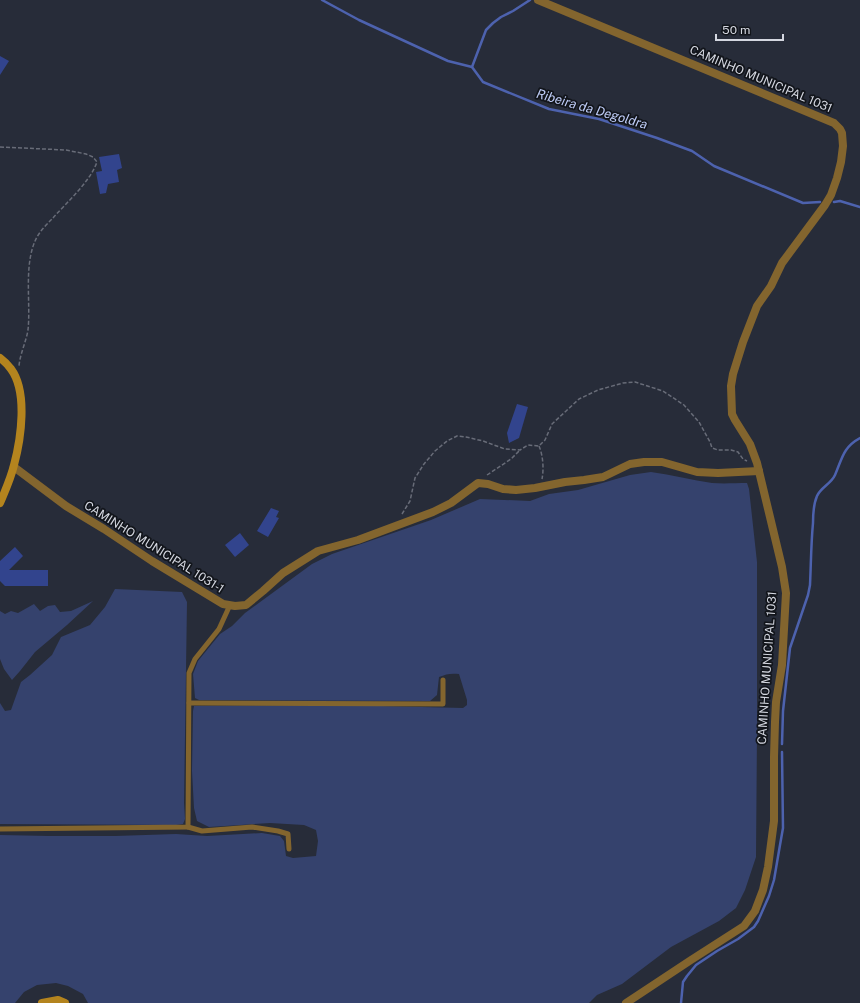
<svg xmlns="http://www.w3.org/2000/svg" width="860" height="1003" font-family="'Public Sans',sans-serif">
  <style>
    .green { fill: #35426d }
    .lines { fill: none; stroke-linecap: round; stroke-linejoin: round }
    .stream { stroke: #4d62ae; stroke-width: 2.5 }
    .building { fill: #32448d }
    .path { stroke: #686c78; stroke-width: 1.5; stroke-dasharray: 4 2; stroke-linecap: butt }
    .lane { stroke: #83652e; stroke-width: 5 }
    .street { stroke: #83652e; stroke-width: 8 }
    .secondary { stroke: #b4841e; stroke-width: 8 }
    .labels { text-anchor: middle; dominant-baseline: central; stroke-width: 3.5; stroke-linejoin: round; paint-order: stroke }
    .street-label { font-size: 12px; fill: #d4d7e0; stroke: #12151b }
    .water-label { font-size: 13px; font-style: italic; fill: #c0cef9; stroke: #12151b }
  </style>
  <rect width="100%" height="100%" fill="#272c39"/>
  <!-- green -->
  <g class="green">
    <path d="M651 472C672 475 692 480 712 483 724 484 736 483 747 483L749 489 757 562V732L756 857 745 890 736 908 719 921 671 947 622 984 597 995 589 1003H88L83 994 68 986 56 983 37 985 24 992 15 1003H0V835L49 836H115L176 834 207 836 262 833 280 836 284 841 286 856 293 858 316 856 318 841 316 830 304 825 270 823 209 827 197 821 194 808 192 771 193 711 194 706 339 705 463 708 467 705V700L459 674C451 673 446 674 439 677L437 695 430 701 209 700H199L195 698 193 674 198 661 220 634 232 626 245 613 312 564 332 554 431 520 480 499 530 501 549 494 578 490 630 475Z"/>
    <polygon points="115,589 182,592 187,602 184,803 185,819 183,824 176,825 0,824 0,703 5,711 11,710 21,682 30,675 52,655 61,637 90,625 105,607"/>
    <polygon points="93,601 67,625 35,652 20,671 12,680 4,669 0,659 0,611 5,614 11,611 18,613 34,604 40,611 48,606 55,605 60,612 71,611"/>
  </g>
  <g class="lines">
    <!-- stream -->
    <g class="stream">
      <polyline points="322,0 359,20 448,61 472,67 483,82 549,109 599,119 657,138 692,151 714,166 803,203 820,202"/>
      <polyline points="472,67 486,30 493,23 501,17 513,11 530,0"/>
      <polyline points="834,202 840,201 860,207"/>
      <path d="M782 744 783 711 790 648 808 595 810 585C811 564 811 544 813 523 813 515 814 503 817 496 821 487 831 484 835 475 842 459 843 447 860 438"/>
      <polyline points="681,1003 683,982 687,976 696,965 717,951 738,939 754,927 758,921 769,896 774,880 780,845 783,828 782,752"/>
    </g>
  </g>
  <!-- building -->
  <g class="building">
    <polygon points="0,56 9,61 0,75"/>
    <polygon points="119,154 122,168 117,170 119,182 108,184 106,193 100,194 96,172 102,171 99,157"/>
    <polygon points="517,404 528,407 519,438 509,443 507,433"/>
    <polygon points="271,508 279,511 276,517 279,518 268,537 257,531"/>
    <polygon points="240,533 249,545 235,557 225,545"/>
    <polygon points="15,547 23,556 9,570 48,570 48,586 5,586 0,581 0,561"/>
  </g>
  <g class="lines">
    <!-- path -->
    <g class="path">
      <path d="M0 147 66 150 86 154 93 157 97 162C90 182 67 202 52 219 47 224 41 230 37 237 23 263 31 302 28 330 26 342 20 354 19 366"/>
      <path d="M539 446C543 455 544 469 542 479"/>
      <polyline points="487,475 511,459 520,450"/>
      <polyline points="402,514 410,501 415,478 424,464 435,451 447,441 457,436 466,437 483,441 505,449 520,450 528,445 539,446 545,440 552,424 579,399 598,390 623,383 635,382 663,391 684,405 699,422 710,442 712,448 718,450 731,450 738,452 743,459 747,461"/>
    </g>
    <!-- lane -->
    <g class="lane">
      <polyline points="189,703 443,704 443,680"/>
      <polyline points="188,827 202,831 252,827 278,831 288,834 289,849"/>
      <polyline points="0,829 188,827 189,673 195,659 219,629 230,605"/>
    </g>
    <!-- street -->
    <g class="street">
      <polyline points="538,0 834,123 840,129 842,133 843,146 841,162 837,178 831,195 825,205 782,263 771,286 757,306 743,342 733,374 731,386 732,414 735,420 750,444 757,463 782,567 786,593 782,665 776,702 775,722 774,757 774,821 768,867 763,890 755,911 744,926 691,960 626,1003"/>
      <polyline points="14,467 66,506 104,529 152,561 223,604 235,606 246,605 263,591 283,573 318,551 358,540 433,512 451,503 478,483 488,484 503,489 516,490 535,488 565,482 584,480 603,477 630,464 644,462 662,462 697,472 718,473 759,471"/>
    </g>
    <!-- secondary -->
    <g class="secondary">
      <path d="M0 358C4 361 8 365 11 369 28 392 21 439 14 465 11 478 5 491 0 503"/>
      <polyline points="42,1003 58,1000 65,1003"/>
    </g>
  </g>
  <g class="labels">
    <!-- street labels -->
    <g class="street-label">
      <text transform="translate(761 79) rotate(23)">CAMINHO MUNICIPAL 1031</text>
      <text transform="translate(154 547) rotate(32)">CAMINHO MUNICIPAL 1031-1</text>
      <text transform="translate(767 668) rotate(-86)">CAMINHO MUNICIPAL 1031</text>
    </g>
    <!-- water labels -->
    <g class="water-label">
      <text transform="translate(592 109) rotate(16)">Ribeira da Degoldra</text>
    </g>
  </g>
  <!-- scale -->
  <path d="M716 34v6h67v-6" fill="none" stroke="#d4d7e0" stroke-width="2"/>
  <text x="722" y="34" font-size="12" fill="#d4d7e0" stroke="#12151b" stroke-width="3" paint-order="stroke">50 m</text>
</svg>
